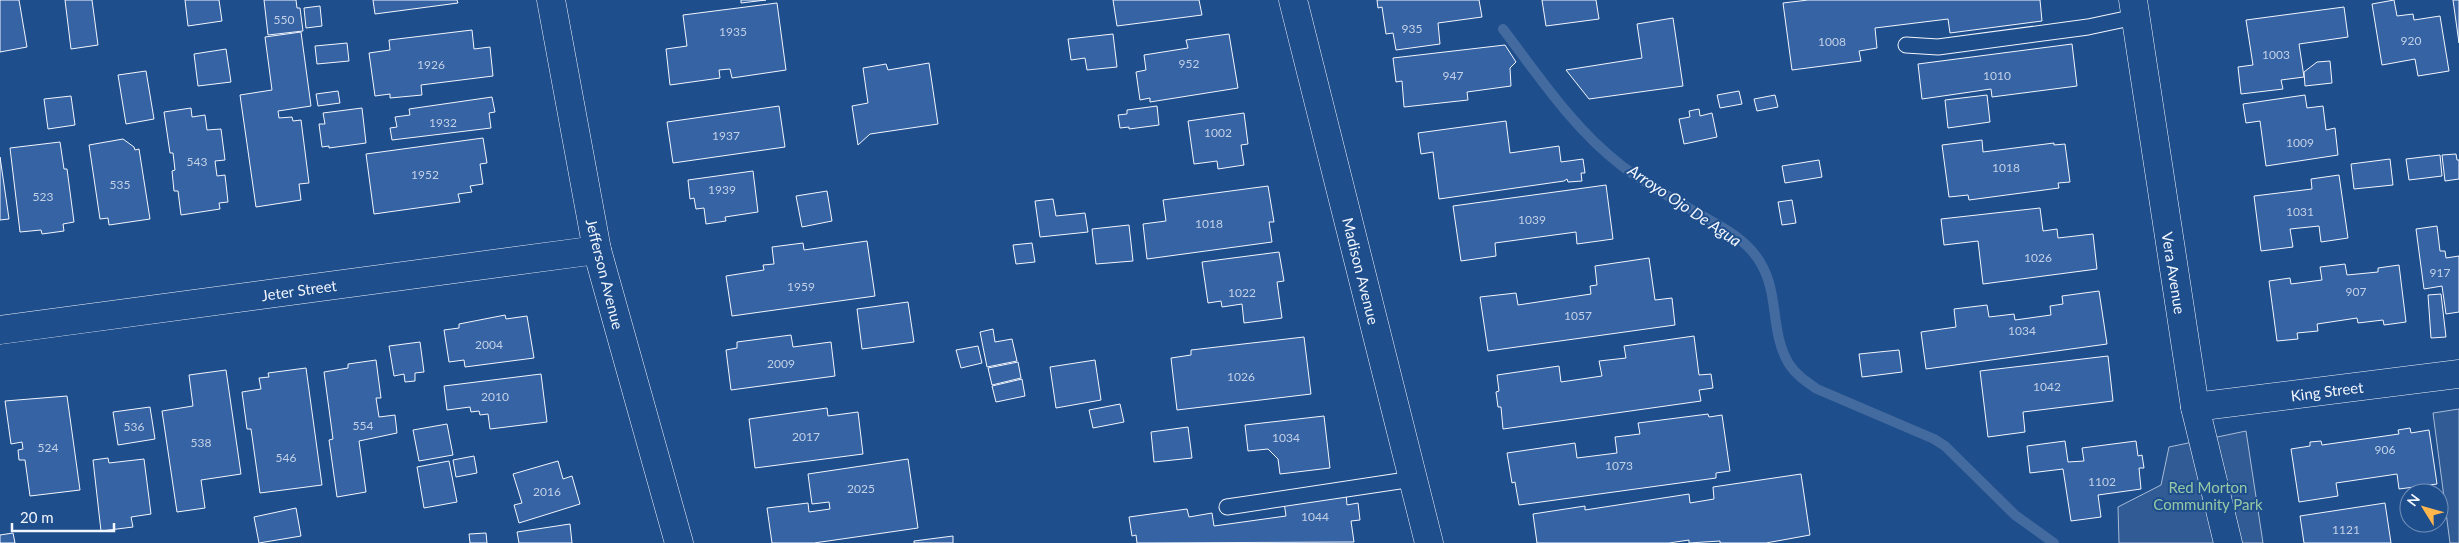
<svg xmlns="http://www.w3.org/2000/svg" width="2459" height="543" font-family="Lato,sans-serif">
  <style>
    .built { fill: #305b95; stroke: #a8bbd7 }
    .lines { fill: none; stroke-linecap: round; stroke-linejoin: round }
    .stream { stroke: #446ba0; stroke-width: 10 }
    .building { fill: #3563a3; stroke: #f2f6ff }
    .service-casing { stroke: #f2f6ff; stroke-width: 17 }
    .minor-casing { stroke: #f2f6ff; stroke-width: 29 }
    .secondary-casing { stroke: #f2f6ff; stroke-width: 29 }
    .service { stroke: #1f4e8c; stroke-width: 15 }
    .minor { stroke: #1f4e8c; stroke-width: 28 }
    .secondary { stroke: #1f4e8c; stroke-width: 28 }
    .labels { text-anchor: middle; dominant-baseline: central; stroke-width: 4; stroke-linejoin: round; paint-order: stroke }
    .number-label { font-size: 12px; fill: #c3d1e8 }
    .street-label { font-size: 15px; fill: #f2f6ff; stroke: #1f4e8c }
    .park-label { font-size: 15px; fill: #97c8a6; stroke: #1f4e8c }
    .water-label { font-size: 16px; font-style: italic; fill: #f2f6ff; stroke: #1f4e8c }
  </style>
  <rect width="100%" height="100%" fill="#1f4e8c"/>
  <!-- built -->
  <g class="built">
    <polygon points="2459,409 2459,543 2450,543 2433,413"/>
    <polygon points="2246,431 2263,543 2119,543 2118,507 2161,485 2169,447"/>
  </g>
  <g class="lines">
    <!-- stream -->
    <path class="stream" d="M1503 29C1540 78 1573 128 1622 166 1646 184 1673 199 1699 214 1717 224 1738 235 1752 251 1783 287 1767 327 1789 364 1796 375 1807 382 1817 389L1934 439 1945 446 2015 515 2054 543"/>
  </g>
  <!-- building -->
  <g class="building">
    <polygon points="0,0 19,0 27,47 0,52"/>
    <polygon points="65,0 92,0 98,45 71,49"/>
    <polygon points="185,0 219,0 222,21 188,26"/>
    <polygon points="264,0 296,0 297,8 300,8 303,31 268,35"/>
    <polygon points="373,0 457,0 458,3 375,14"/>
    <polygon points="741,0 766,0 741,3"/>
    <polygon points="1113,0 1199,0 1202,15 1117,26"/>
    <polygon points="1377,0 1479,0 1482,17 1438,23 1440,44 1396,50 1393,33 1386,34 1382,7 1378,8"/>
    <polygon points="1542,0 1596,0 1599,19 1546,26"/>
    <polygon points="1808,0 2040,0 2042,21 1950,33 1948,19 1875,28 1877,48 1859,51 1861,61 1792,70 1783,3"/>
    <polygon points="2394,0 2397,16 2413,14 2414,20 2440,16 2449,71 2418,76 2415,59 2382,65 2372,4"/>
    <polygon points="2453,0 2459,0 2459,43"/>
    <polygon points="777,3 786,70 732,78 730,69 719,70 720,78 670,85 666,49 687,46 683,15"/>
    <polygon points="320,6 322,26 306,28 304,8"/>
    <polygon points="2344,7 2348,37 2299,44 2304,77 2281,80 2283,89 2241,94 2238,67 2253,65 2246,20"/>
    <polygon points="1673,18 1683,86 1589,99 1566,70 1642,58 1637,24"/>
    <polygon points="472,30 474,49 490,47 493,76 421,85 422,95 390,98 390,94 375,96 369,53 390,50 389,40"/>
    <polygon points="301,32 311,106 278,111 279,118 292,117 293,121 301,120 309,183 299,184 301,200 256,207 240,95 272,90 265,37"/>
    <polygon points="1113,34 1117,67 1087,70 1085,58 1071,60 1068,39"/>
    <polygon points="1229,34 1238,88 1150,102 1150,98 1140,100 1136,72 1146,70 1144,55 1188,48 1186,40"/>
    <polygon points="347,43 349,61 317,64 315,46"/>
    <polygon points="2072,44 2077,86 1992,97 1991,89 1922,99 1918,64"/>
    <polygon points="1505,45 1516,62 1510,68 1511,86 1467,92 1468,100 1404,107 1402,81 1396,82 1393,58"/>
    <polygon points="226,49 231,82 198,86 194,54"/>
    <polygon points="2330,61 2332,83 2305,86 2304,72 2317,62"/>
    <polygon points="929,63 938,124 870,134 858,145 852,106 868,103 863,68 886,64 888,70"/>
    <polygon points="146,71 154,119 126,124 118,75"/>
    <polygon points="338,91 340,103 318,106 316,94"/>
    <polygon points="1739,91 1742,104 1720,108 1717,95"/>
    <polygon points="1775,95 1778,107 1757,111 1754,99"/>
    <polygon points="1987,95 1990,122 1948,128 1945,100"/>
    <polygon points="2305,95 2307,108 2323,106 2326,130 2335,128 2338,155 2266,166 2260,121 2246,123 2243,104"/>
    <polygon points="71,96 75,125 48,129 44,99"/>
    <polygon points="492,97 495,112 489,113 491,128 392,140 390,128 397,127 395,117 410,115 409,109"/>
    <polygon points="779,106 785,147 673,163 667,122"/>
    <polygon points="1157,106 1159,125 1129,129 1129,127 1120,128 1118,115 1127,114 1127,110"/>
    <polygon points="191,108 192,117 205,115 207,130 221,129 225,160 215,161 217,176 225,175 228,202 219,203 220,209 181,215 178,191 174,191 172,171 175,170 173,153 170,153 164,112"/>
    <polygon points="362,108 366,143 329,148 329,146 322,147 319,124 325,124 323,113"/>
    <polygon points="1699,109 1700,116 1712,113 1717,137 1684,144 1679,119 1690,117 1689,111"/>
    <polygon points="1244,113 1248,144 1241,145 1244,165 1218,169 1217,161 1194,164 1188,121"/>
    <polygon points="1506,121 1510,153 1559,146 1561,162 1583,159 1585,173 1581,173 1582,181 1568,182 1567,179 1564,181 1439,199 1433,152 1421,154 1418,133"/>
    <polygon points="483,138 487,163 480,164 483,184 470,186 472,192 458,194 460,202 374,214 366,154"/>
    <polygon points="123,139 134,147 135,150 139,149 150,219 109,225 108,218 100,219 89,145"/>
    <polygon points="1982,140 1983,152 2054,143 2054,145 2065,144 2070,182 2058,183 2059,188 1969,200 1968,195 1949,197 1942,145"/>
    <polygon points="60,142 64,169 67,169 74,222 63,224 64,231 42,234 41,230 20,232 10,148"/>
    <polygon points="2456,154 2457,160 2459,160 2459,179 2445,181 2442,155"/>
    <polygon points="2440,155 2442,176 2409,180 2406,159"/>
    <polygon points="0,157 9,219 0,220"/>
    <polygon points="2390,159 2393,185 2354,189 2351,164"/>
    <polygon points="1819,160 1822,177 1785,183 1782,166"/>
    <polygon points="753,171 758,212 725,217 726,221 706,224 704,208 696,209 694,198 690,199 688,180"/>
    <polygon points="2339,175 2348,238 2321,242 2319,226 2290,229 2293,247 2261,251 2254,196 2312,189 2311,179"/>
    <polygon points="1606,185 1613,239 1577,244 1576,232 1495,243 1496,256 1461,261 1453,206"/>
    <polygon points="1268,186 1274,222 1269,222 1272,242 1147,259 1143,224 1166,221 1163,200"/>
    <polygon points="827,191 832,221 802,227 796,196"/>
    <polygon points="1053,199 1056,216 1085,213 1088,232 1040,237 1035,201"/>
    <polygon points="1792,200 1796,223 1782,225 1778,202"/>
    <polygon points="2040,208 2043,231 2057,229 2058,238 2093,234 2097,269 1983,284 1978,241 1944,245 1941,219"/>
    <polygon points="1129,225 1133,261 1096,264 1092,229"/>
    <polygon points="2437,226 2440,251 2445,251 2446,258 2459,256 2459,312 2446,314 2442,286 2424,289 2416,229"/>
    <polygon points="867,241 875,296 732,316 726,276 764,270 763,265 774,264 772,247 803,243 804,250"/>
    <polygon points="1032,243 1035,262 1016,264 1013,245"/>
    <polygon points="1279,252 1284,281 1277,282 1282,318 1244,323 1242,304 1222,307 1221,301 1208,303 1202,262"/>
    <polygon points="1649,258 1655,300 1672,298 1675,325 1488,351 1480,297 1516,293 1518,305 1591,294 1590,286 1597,285 1595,266"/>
    <polygon points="2345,264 2347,275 2378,272 2378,268 2399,265 2406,322 2384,325 2383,320 2358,323 2357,318 2317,324 2318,331 2297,333 2298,339 2277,341 2269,281 2290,278 2291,284 2322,280 2320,267"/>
    <polygon points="2099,291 2107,344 1926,369 1921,332 1956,327 1954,309 1987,305 1989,317 2014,314 2015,320 2051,315 2050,306 2063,304 2062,296"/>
    <polygon points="2441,294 2446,337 2431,338 2428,295"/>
    <polygon points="908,302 914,342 862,349 857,309"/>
    <polygon points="505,315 506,319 527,316 534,358 465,367 464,360 449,362 444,330 459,328 459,324"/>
    <polygon points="993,329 995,342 1012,339 1017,361 987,367 980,332"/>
    <polygon points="791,335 793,347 831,342 835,376 731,390 726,350 737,348 737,342"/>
    <polygon points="1694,336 1699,375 1711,374 1713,388 1699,390 1701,401 1503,429 1501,407 1498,407 1496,392 1499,391 1497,375 1559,366 1561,382 1602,376 1599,361 1626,358 1624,346"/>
    <polygon points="1304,337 1311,394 1177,410 1171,358 1191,355 1191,350"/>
    <polygon points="420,342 424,372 415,373 415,381 405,382 404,374 394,376 389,346"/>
    <polygon points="978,346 982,363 961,368 956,350"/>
    <polygon points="1899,350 1902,372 1862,377 1859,354"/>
    <polygon points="2108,356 2113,401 2023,412 2025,432 1988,437 1980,371"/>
    <polygon points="376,360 381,398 376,398 379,417 395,415 397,433 359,441 366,492 337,497 329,440 333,439 324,372 348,368 348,364"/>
    <polygon points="1095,360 1101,400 1056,408 1050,367"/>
    <polygon points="1018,362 1021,378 992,385 988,368"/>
    <polygon points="306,368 322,485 260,493 251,429 247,429 242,392 261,389 259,378 269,377 268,373"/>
    <polygon points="226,370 241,474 201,480 205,508 177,512 162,411 193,406 189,375"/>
    <polygon points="541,374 547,422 490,429 488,414 480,415 479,411 471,412 470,407 447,410 444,386"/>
    <polygon points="1022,379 1025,396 996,402 992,386"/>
    <polygon points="67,396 80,490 30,496 25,460 19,460 18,450 23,449 22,442 11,444 5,401"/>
    <polygon points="1120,404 1124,422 1093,428 1089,410"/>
    <polygon points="150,407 155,439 118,445 113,412"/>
    <polygon points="827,408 828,416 858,412 863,454 755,468 749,419"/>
    <polygon points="1708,414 1709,417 1722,415 1730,471 1716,473 1716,478 1519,505 1515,482 1512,483 1507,453 1575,443 1577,458 1617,453 1615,437 1640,434 1638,423"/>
    <polygon points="1324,416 1330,468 1280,474 1278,459 1268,449 1248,451 1245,425"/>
    <polygon points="447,424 453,455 419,461 413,430"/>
    <polygon points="1188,427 1192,458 1154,462 1151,432"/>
    <polygon points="2410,428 2411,433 2429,430 2437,484 2399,489 2397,474 2336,483 2338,496 2299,502 2291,449 2310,446 2310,442 2321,441 2322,445 2399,434 2398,430"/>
    <polygon points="2065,441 2068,462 2084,461 2082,448 2136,441 2138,456 2142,455 2144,468 2139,468 2141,489 2098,495 2101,517 2071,521 2063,469 2030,473 2027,446"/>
    <polygon points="474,456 477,473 456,477 453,460"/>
    <polygon points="108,458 109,463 144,459 151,514 131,517 133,527 101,531 93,460"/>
    <polygon points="908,459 918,528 814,543 772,543 767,508 808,503 809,512 830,509 829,502 812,504 808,474"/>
    <polygon points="449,461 457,502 424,508 417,467"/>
    <polygon points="558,461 563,479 572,476 580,504 519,523 514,505 522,503 513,474"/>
    <polygon points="1801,474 1810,535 1766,543 1720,543 1720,541 1689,543 1689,540 1669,543 1537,543 1533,514 1585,506 1585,510 1689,494 1690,503 1714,499 1713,487"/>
    <polygon points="1346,493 1347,505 1358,503 1360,520 1351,521 1354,542 1137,543 1136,535 1132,536 1129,517 1187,509 1189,517 1212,513 1214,526 1286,516 1284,502"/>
    <polygon points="2385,503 2391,543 2304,543 2300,516"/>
    <polygon points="296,508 301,536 259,543 254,517"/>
    <polygon points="570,524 572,543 519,543 517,532"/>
    <polygon points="13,533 15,543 0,543 0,535"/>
    <polygon points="486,533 487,543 470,543 469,534"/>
    <polygon points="953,536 953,543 914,543 914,541"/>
  </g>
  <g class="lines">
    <!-- service casing -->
    <g class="service-casing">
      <g id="service">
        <polyline points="1906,45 1938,47 2088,27 2135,17"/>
        <polyline points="1227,507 1413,479"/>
      </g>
    </g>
    <!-- minor casing -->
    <g class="minor-casing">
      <g id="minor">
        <polyline points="1293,0 1429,543"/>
        <polyline points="2133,0 2195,407 2228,543"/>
        <polyline points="0,330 597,250"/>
        <polyline points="2195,407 2459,374"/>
      </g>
    </g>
    <!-- secondary casing -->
    <g class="secondary-casing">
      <polyline id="secondary" points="551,0 597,250 679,543"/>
    </g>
    <!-- service -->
    <use href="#service" class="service"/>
    <!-- minor -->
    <use href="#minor" class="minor"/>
    <!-- secondary -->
    <use href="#secondary" class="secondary"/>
  </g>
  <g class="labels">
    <!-- number labels -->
    <g class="number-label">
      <text x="284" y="19">550</text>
      <text x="1412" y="28">935</text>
      <text x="733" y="31">1935</text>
      <text x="2411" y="40">920</text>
      <text x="1832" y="41">1008</text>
      <text x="2276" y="54">1003</text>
      <text x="1189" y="63">952</text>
      <text x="431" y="64">1926</text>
      <text x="1453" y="75">947</text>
      <text x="1997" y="75">1010</text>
      <text x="443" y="122">1932</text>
      <text x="1218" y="132">1002</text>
      <text x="726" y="135">1937</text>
      <text x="2300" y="142">1009</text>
      <text x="197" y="161">543</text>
      <text x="2006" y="167">1018</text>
      <text x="425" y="174">1952</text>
      <text x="120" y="184">535</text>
      <text x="722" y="189">1939</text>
      <text x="43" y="196">523</text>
      <text x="2300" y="211">1031</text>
      <text x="1532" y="219">1039</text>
      <text x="1209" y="223">1018</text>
      <text x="2038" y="257">1026</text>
      <text x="2440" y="272">917</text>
      <text x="801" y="286">1959</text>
      <text x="2356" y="291">907</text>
      <text x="1242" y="292">1022</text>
      <text x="1578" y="315">1057</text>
      <text x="2022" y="330">1034</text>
      <text x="489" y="344">2004</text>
      <text x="781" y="363">2009</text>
      <text x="1241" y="376">1026</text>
      <text x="2047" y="386">1042</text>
      <text x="495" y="396">2010</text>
      <text x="363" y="425">554</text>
      <text x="134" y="426">536</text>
      <text x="806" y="436">2017</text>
      <text x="1286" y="437">1034</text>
      <text x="201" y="442">538</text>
      <text x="48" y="447">524</text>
      <text x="2385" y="449">906</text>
      <text x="286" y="457">546</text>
      <text x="1619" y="465">1073</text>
      <text x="2102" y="481">1102</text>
      <text x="861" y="488">2025</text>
      <text x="547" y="491">2016</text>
      <text x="1315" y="516">1044</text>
      <text x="2346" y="529">1121</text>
    </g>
    <!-- street labels -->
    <g class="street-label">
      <text transform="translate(1361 271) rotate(76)">Madison Avenue</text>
      <text transform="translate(2174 273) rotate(81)">Vera Avenue</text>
      <text transform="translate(605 274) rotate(76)">Jefferson Avenue</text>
      <text transform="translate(299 290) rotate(-8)">Jeter Street</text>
      <text transform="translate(2327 391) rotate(-7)">King Street</text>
    </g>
    <!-- park labels -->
    <g class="park-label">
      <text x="2208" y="487">Red Morton<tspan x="2208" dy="17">Community Park</tspan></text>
    </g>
    <!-- water labels -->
    <g class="water-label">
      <text transform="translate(1685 205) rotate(34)">Arroyo Ojo De Agua</text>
    </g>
  </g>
  <!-- north arrow -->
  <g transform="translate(2424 508) rotate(307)"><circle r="24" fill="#1f4e8c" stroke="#7391ba"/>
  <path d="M0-4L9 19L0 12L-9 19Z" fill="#ffb74d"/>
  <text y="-8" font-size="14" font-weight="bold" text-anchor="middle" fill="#f2f6ff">N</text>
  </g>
  <!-- scale -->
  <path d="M12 523v8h102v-8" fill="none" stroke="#f2f6ff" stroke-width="2.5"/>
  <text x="20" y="523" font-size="15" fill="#f2f6ff" stroke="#1f4e8c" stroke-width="4" paint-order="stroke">20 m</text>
</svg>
